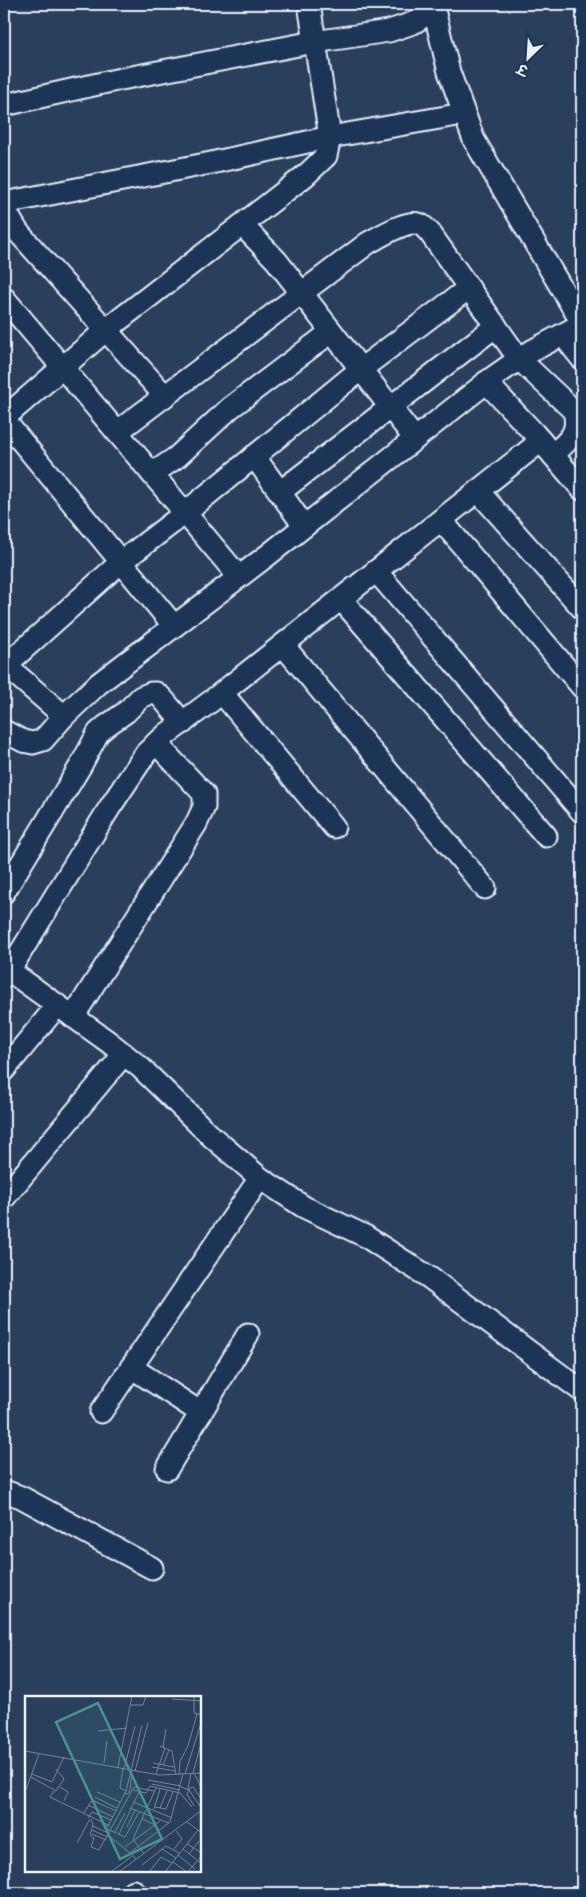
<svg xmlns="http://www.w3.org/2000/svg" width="586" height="1897" font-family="'Shantell Sans','Playpen Sans Deva',sans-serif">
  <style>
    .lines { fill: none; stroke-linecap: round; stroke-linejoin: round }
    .minor-casing { stroke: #e8f1f8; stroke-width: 25 }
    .minor { stroke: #1d3557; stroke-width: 21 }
    .inset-road { fill: none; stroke: #76869a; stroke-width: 1 }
    .view { fill: #459590; fill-opacity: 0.15; stroke: #459590; stroke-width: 2.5 }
    .inset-edge { fill: none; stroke: #e8f1f8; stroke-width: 2.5 }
  </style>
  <rect width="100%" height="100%" fill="#2a3f5b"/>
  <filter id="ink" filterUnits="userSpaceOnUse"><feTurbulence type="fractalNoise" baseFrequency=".02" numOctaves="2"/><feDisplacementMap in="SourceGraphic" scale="10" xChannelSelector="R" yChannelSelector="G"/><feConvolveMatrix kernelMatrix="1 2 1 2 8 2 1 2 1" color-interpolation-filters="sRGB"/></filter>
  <g filter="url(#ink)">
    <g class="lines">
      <!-- minor casing -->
      <g class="minor-casing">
        <g id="minor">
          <polyline points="434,10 449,72 474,140 582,323"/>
          <polyline points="4,105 116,80 314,42 389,31 413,23 434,10 435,4"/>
          <polyline points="4,203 211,163 330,137 463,114"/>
          <polyline points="4,209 18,232 165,396"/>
          <polyline points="242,225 276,260 415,439"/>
          <polyline points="4,298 239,577"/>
          <polyline points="563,335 582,359"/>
          <polyline points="486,382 534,433 582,489"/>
          <polyline points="4,418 106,330 306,175 326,156 330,137 309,4"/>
          <polyline points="4,420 174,626"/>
          <path d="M117 432 368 243C379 237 409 218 421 225 424 226 428 231 430 233L519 359 574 411C580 434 568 440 553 455"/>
          <polyline points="254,456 304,526"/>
          <polyline points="152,474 177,457 230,408 331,332"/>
          <polyline points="478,491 582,608"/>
          <polyline points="280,492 496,326"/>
          <polyline points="441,520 582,687"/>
          <polyline points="376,571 582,812"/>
          <polyline points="341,599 546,836"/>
          <polyline points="283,645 485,888"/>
          <polyline points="4,664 64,716"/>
          <polyline points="6,665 121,562 185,513 361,369 469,288"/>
          <polyline points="222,693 334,827"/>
          <polyline points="4,731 23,741 33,743 43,740 64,716 98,684 268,555 492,378 528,353 582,324"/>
          <polyline points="4,892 81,765 98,733 106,726 126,712 141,697 151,693 156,693 162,698 183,723"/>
          <polyline points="4,967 110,1043 140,1067 211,1136 260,1178 304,1207 365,1236 430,1278 582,1391"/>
          <polyline points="4,977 9,971 110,807 146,753 167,734 210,702 541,441"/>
          <polyline points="73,1017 196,824 204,807 204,794 156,743"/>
          <polyline points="4,1070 57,1006"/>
          <polyline points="4,1198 124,1054"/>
          <polyline points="131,1367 201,1413"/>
          <polyline points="101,1412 260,1178"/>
          <polyline points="167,1469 248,1334"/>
          <polyline points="4,1491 21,1497 152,1568"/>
          <polyline points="132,1893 134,1891"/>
        </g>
      </g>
      <!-- minor -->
      <use href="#minor" class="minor"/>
    </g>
  </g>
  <!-- overview -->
  <g transform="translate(25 1696)">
    <rect width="176" height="176" fill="#2a3f5b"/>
    <path class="inset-road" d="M169 0V17L177 19M147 3 177 5M106 9H118L121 0M73 35 102 32M135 50 147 55 151 79M138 51 141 33M0 55 134 79 177 77M79 67 82 45M128 67 149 71M138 69 144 54M93 71 107 0M127 71 150 75M98 72 95 92 101 95M99 73 110 30M110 75 123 27M168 77 177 44M169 77 177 93M7 78 27 86 39 61M131 78 140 52M160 78 177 24M154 79 155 65 163 50 172 18M6 81 31 95 39 83 31 73M123 84 156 90M127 88 155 94M35 91 43 96 39 105M156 91 164 94 177 113M163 93 166 77M108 94 121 97 125 90 155 97 167 111M29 95 25 101 85 130M0 96 14 58M72 96 95 106M99 97 103 98 105 94 107 74M70 101 92 112M108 106 147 122M63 109 88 121M169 110 162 98 165 92 168 91 177 104M130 111 141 113 148 96M105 112 144 127M135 112 142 95M129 113 135 93M59 117 67 104 91 115M63 122 67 116 86 124M116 122 130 129M66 123 68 129 65 139 69 142 66 151 74 154 109 91 129 95M162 126 177 137M82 129V133L100 141 114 116M68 130 85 138M83 130 101 95 117 29M102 131 110 114M67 134 83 141M90 136 100 117M67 138 81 144M94 138 114 96M84 140 105 157M52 147 65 123M162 148 177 157M100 151 135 125M137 153 151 162M149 153 157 143 151 135M158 153 177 168M119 158 108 143 131 92M164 158 174 145M153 159 170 173M111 164 106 156 145 126 158 78M148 166 162 176M117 169 141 150 154 157M87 175 107 160M94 176 177 114M124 176 136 161 147 167M140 176 173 134M163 176 177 159"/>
    <path class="view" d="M73 7 137 143 95 163 31 26Z"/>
    <rect width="176" height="176" class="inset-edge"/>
  </g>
  <!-- margin -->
  <rect width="586" height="1897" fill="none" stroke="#1d3557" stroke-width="20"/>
  <rect x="10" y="10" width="566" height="1877" fill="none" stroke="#e8f1f8" stroke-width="2" filter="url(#ink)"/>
  <!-- north arrow -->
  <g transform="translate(528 58) rotate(205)" stroke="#1d3557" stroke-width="4" paint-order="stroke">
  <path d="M0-4L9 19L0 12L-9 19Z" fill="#e8f1f8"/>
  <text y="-8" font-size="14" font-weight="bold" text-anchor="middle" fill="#e8f1f8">उ</text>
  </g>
</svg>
